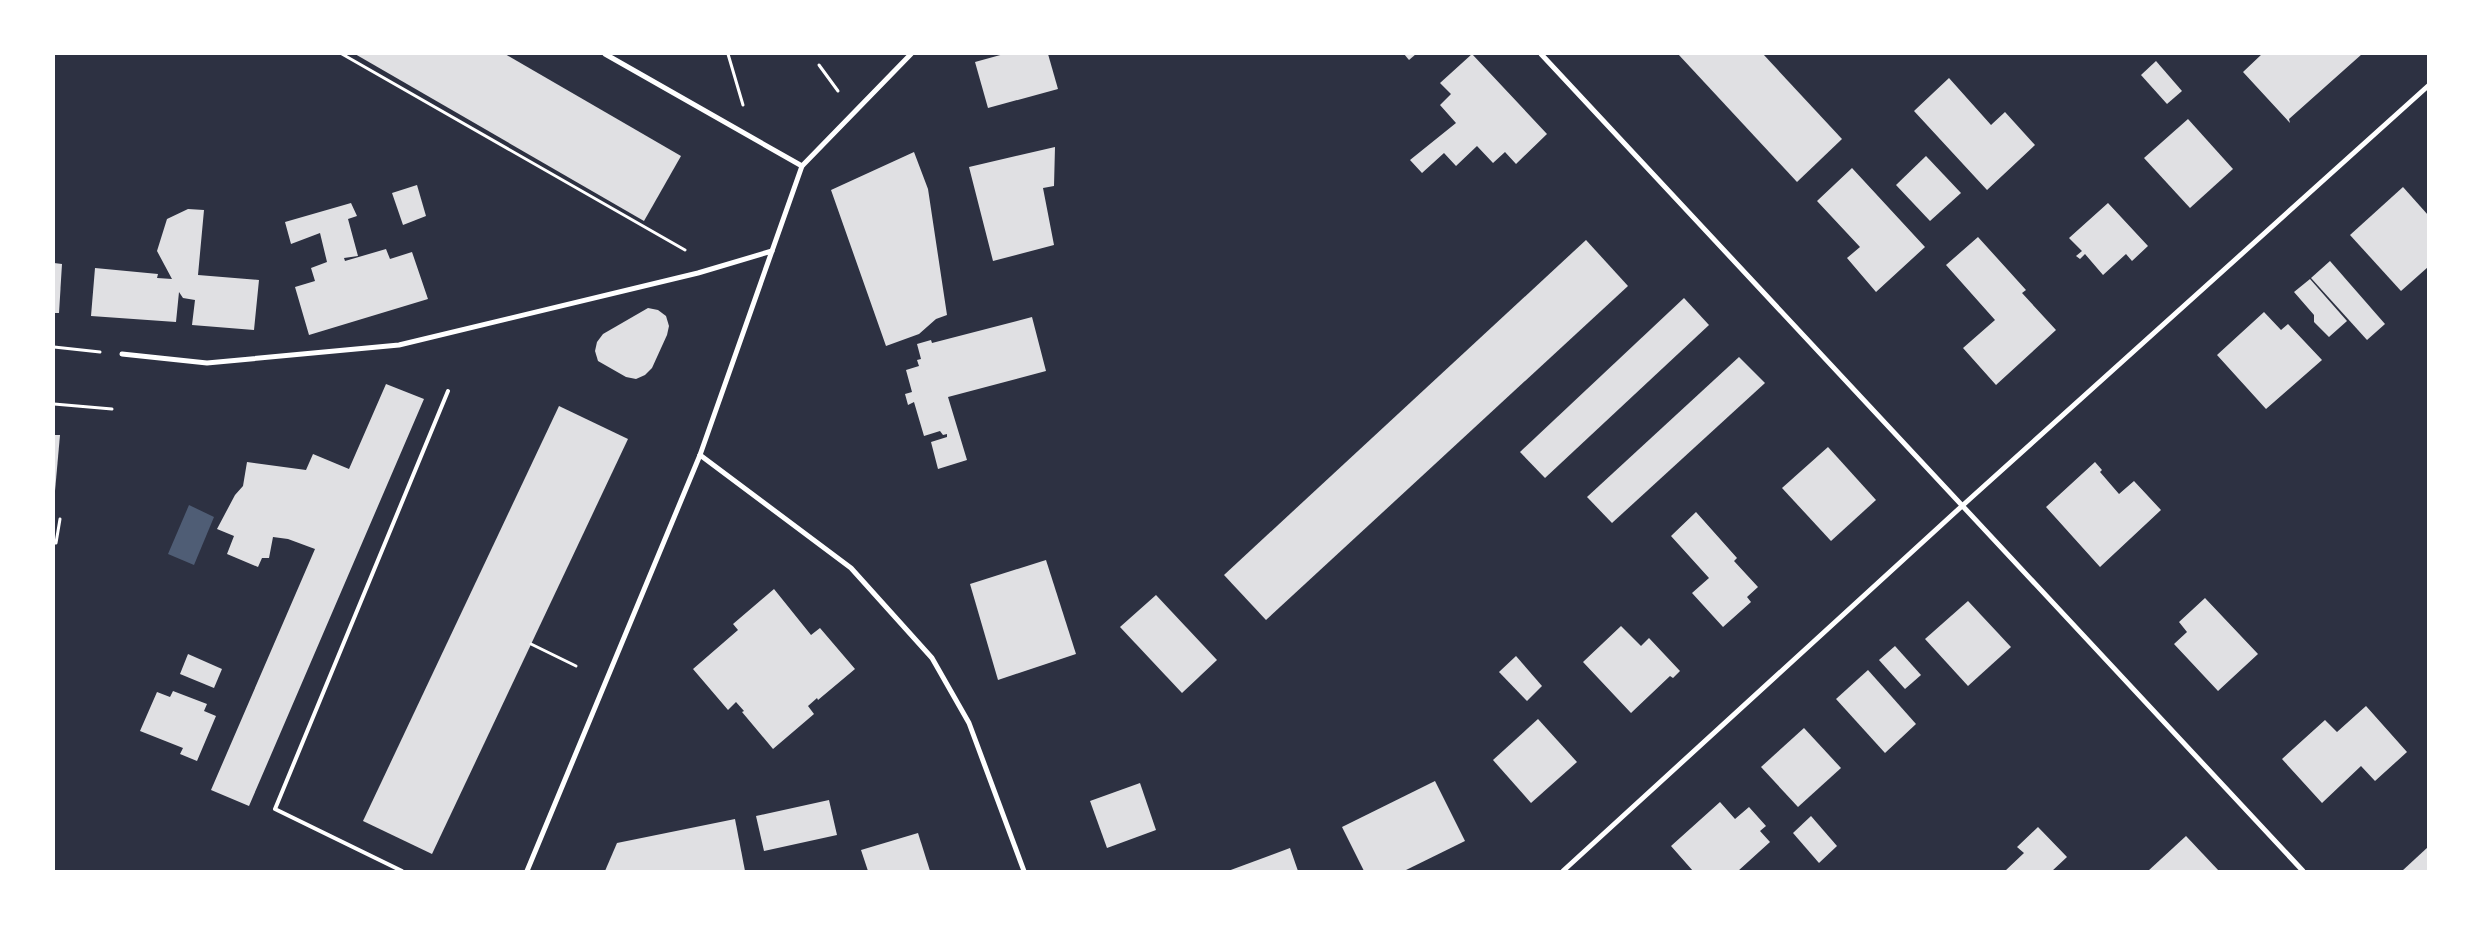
<svg xmlns="http://www.w3.org/2000/svg" width="2482" height="925" font-family="'Roboto Condensed',sans-serif">
  <style>
    .water { fill: #4f5d75 }
    .building { fill: #e0e0e3 }
    .lines { fill: none; stroke-linecap: round; stroke-linejoin: round }
    .path { stroke: #fff; stroke-width: 3 }
    .service { stroke: #fff; stroke-width: 4 }
    .minor { stroke: #fff; stroke-width: 5 }
  </style>
  <rect width="100%" height="100%" fill="#2d3142"/>
  <!-- water -->
  <polygon class="water" points="189,505 214,517 194,565 168,554"/>
  <!-- building -->
  <g class="building">
    <polygon points="355,54 505,54 681,156 644,221"/>
    <polygon points="1004,54 1048,54 1058,89 988,108 975,62"/>
    <polygon points="1404,54 1416,54 1409,60"/>
    <polygon points="1472,54 1547,134 1516,164 1505,152 1493,163 1477,146 1456,166 1444,153 1422,173 1410,160 1456,123 1440,105 1451,94 1440,83"/>
    <polygon points="1678,54 1763,54 1842,139 1797,182"/>
    <polygon points="2262,54 2362,54 2289,119 2290,123 2243,72"/>
    <polygon points="2156,61 2182,91 2167,104 2141,75"/>
    <polygon points="1949,78 1991,125 2005,112 2035,145 1987,190 1914,111"/>
    <polygon points="2188,119 2233,169 2190,208 2144,158"/>
    <polygon points="1055,147 1054,186 1043,188 1054,245 993,261 969,167"/>
    <polygon points="914,152 928,189 947,315 936,319 919,334 886,346 831,190"/>
    <polygon points="1926,156 1961,193 1930,221 1896,185"/>
    <polygon points="1852,168 1925,247 1876,292 1847,258 1860,247 1817,201"/>
    <polygon points="417,185 426,216 403,225 392,193"/>
    <polygon points="2403,187 2428,215 2428,267 2401,291 2350,235"/>
    <polygon points="351,203 357,216 348,219 358,256 344,258 345,261 386,249 390,259 412,252 428,299 309,335 295,287 315,281 311,268 327,262 320,233 291,244 285,222"/>
    <polygon points="2108,203 2148,246 2132,261 2126,254 2103,275 2085,254 2080,259 2076,256 2082,251 2069,238"/>
    <polygon points="188,209 204,210 198,275 259,280 254,330 192,325 195,300 183,298 179,292 176,322 91,316 95,268 158,274 157,278 172,279 157,251 167,219"/>
    <polygon points="1978,237 2026,290 2022,293 2056,330 1996,385 1963,348 1995,320 1946,265"/>
    <polygon points="1586,240 1628,286 1266,620 1224,575"/>
    <polygon points="2330,261 2385,324 2367,340 2311,278"/>
    <polygon points="54,263 62,264 59,313 54,313"/>
    <polygon points="2310,279 2347,321 2329,337 2314,322 2314,315 2294,292"/>
    <polygon points="1684,298 1709,325 1545,478 1520,452"/>
    <polygon points="648,308 658,310 666,316 669,326 667,335 652,368 645,375 636,379 626,377 598,361 595,351 597,342 603,334"/>
    <polygon points="2264,312 2281,330 2288,324 2322,360 2266,409 2217,355"/>
    <polygon points="1032,317 1046,371 948,397 967,460 938,469 931,442 947,437 947,434 943,435 940,431 924,436 914,402 908,405 905,394 912,392 906,370 919,366 917,360 921,359 917,344 931,340 932,343"/>
    <polygon points="1739,357 1765,383 1612,523 1587,497"/>
    <polygon points="386,384 424,399 249,806 211,790 315,549 288,539 273,537 269,558 262,558 258,567 227,554 234,536 217,529 235,495 243,486 247,462 306,470 313,454 349,469"/>
    <polygon points="559,406 628,439 432,854 363,821"/>
    <polygon points="54,435 60,435 55,491 54,491"/>
    <polygon points="1828,447 1876,500 1831,541 1782,488"/>
    <polygon points="2095,462 2102,470 2100,472 2119,494 2134,481 2161,510 2100,567 2046,507"/>
    <polygon points="1696,512 1737,558 1734,561 1758,587 1747,597 1751,602 1723,627 1692,593 1709,578 1671,536"/>
    <polygon points="1046,560 1076,654 998,680 970,584"/>
    <polygon points="774,589 811,635 820,628 855,669 818,700 817,698 808,706 814,714 773,749 742,712 744,711 736,702 728,710 693,669 738,630 733,624"/>
    <polygon points="1156,595 1217,660 1182,693 1120,627"/>
    <polygon points="2205,598 2258,654 2218,691 2174,644 2187,632 2179,622"/>
    <polygon points="1968,601 2011,647 1968,686 1925,639"/>
    <polygon points="1621,626 1641,646 1649,638 1680,671 1673,678 1670,676 1631,713 1583,662"/>
    <polygon points="1895,646 1921,675 1905,689 1879,660"/>
    <polygon points="188,654 222,669 214,688 180,674"/>
    <polygon points="1516,656 1542,686 1527,701 1499,672"/>
    <polygon points="1868,670 1916,724 1885,753 1836,699"/>
    <polygon points="173,691 207,704 204,711 216,716 197,761 180,754 183,748 140,731 157,692 170,697"/>
    <polygon points="2366,706 2407,752 2375,781 2361,766 2322,803 2282,759 2325,720 2337,732"/>
    <polygon points="1538,719 1577,762 1531,803 1493,760"/>
    <polygon points="1804,728 1841,768 1798,807 1761,767"/>
    <polygon points="1435,781 1465,841 1404,871 1364,871 1342,827"/>
    <polygon points="1140,783 1156,830 1107,848 1090,801"/>
    <polygon points="829,800 837,835 764,851 756,816"/>
    <polygon points="1720,802 1735,819 1749,807 1766,826 1760,831 1770,842 1738,871 1693,871 1671,846"/>
    <polygon points="1811,816 1837,846 1819,863 1793,833"/>
    <polygon points="735,819 745,871 605,871 617,843"/>
    <polygon points="2038,827 2067,857 2052,871 2005,871 2024,853 2017,847"/>
    <polygon points="918,833 930,871 868,871 861,850"/>
    <polygon points="2186,836 2219,871 2148,871"/>
    <polygon points="2428,847 2428,871 2402,871"/>
    <polygon points="1290,848 1298,871 1228,871"/>
  </g>
  <g class="lines">
    <!-- path -->
    <g class="path">
      <polyline points="342,54 685,250"/>
      <polyline points="728,54 743,105"/>
      <polyline points="819,65 838,91"/>
      <polyline points="54,347 100,352"/>
      <polyline points="54,404 112,409"/>
      <polyline points="54,543 56,543 60,519"/>
      <polyline points="531,644 576,666"/>
    </g>
    <!-- service -->
    <polyline class="service" points="402,871 275,809 448,391"/>
    <!-- minor -->
    <g class="minor">
      <polyline points="605,54 802,166"/>
      <polyline points="1541,54 2303,871"/>
      <polyline points="122,354 207,363 399,345 698,273 772,251"/>
      <polyline points="700,455 851,568 932,658 969,723 1024,871"/>
      <polyline points="527,871 700,455 802,166 911,54"/>
      <polyline points="1563,871 1962,506 2428,86"/>
    </g>
  </g>
  <!-- border -->
  <rect width="2482" height="925" fill="none" stroke="#ffffff" stroke-width="110"/>
</svg>
